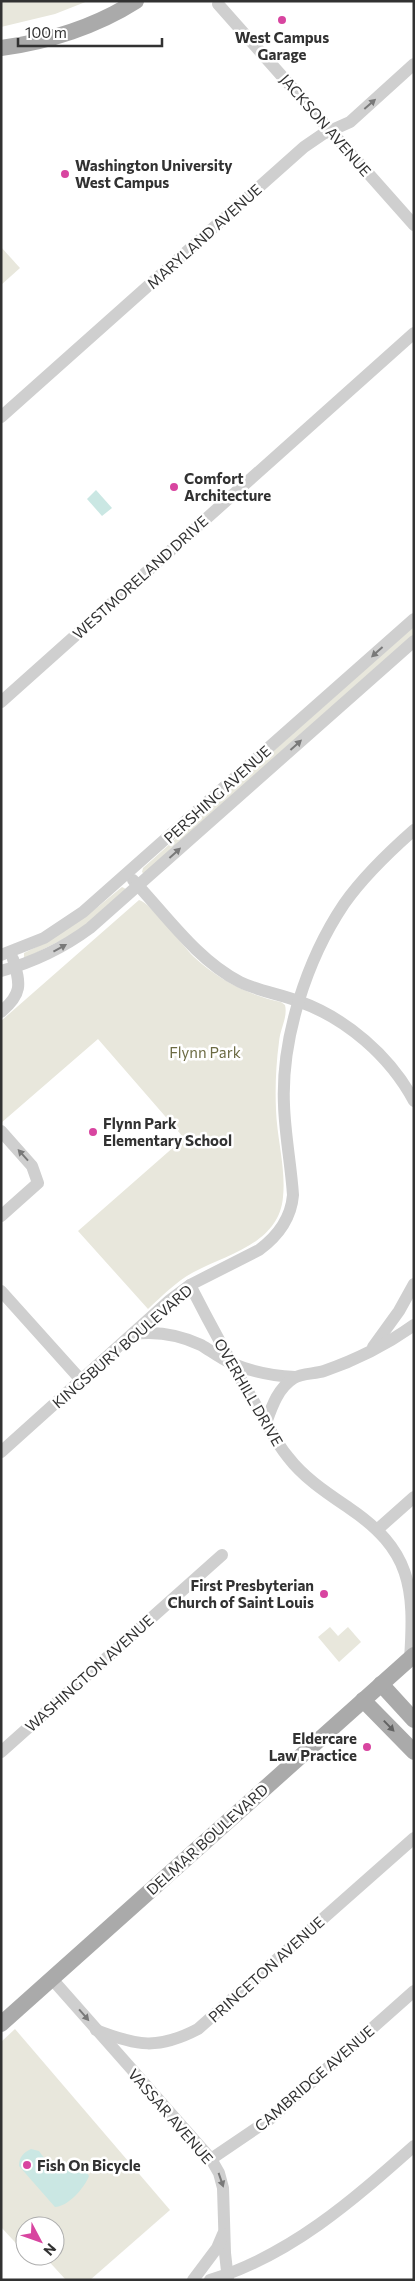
<svg xmlns="http://www.w3.org/2000/svg" width="415" height="2281" font-family="Commissioner,sans-serif">
  <style>
    .green { fill: #e8e7dc }
    .water { fill: #cae7e3 }
    .lines { fill: none; stroke-linecap: round; stroke-linejoin: round }
    .minor { stroke: #cfcfcf; stroke-width: 12 }
    .major { stroke: #aaa; stroke-width: 16 }
    .oneway { fill: #797979 }
    .oneway2 { fill: #626262 }
    .poi-dot { fill: #d845a0; stroke: #fff; stroke-width: 2 }
    .labels { text-anchor: middle; dominant-baseline: central; stroke-width: 5; stroke-linejoin: round; paint-order: stroke }
    .poi-label { font-size: 15px; font-weight: bold; fill: #323232; stroke: #fff; text-anchor: start }
    .street-label { font-size: 15px; fill: #323232; stroke: #fff }
    .park-label { font-size: 15px; fill: #6b6a42; stroke: #fff }
  </style>
  <rect width="100%" height="100%" fill="#fff"/>
  <!-- green -->
  <g class="green">
    <polygon points="1,1 88,1 55,14 1,27"/>
    <polygon points="1,247 20,268 1,285"/>
    <polygon points="414,625 414,635 144,874 142,872 143,868"/>
    <path d="M122 887 126 889 79 931 24 959V953C62 936 91 913 122 887Z"/>
    <path d="M139 900C151 903 182 945 194 957 219 980 248 995 281 1002L285 1005C288 1017 280 1029 279 1042 276 1064 275 1088 276 1110 277 1139 286 1168 283 1197 279 1244 227 1254 192 1273 176 1282 162 1296 148 1309L78 1231 184 1138 98 1039 1 1123V1021Z"/>
    <polygon points="330,1627 338,1636 348,1627 361,1642 339,1662 318,1637"/>
    <polygon points="15,2029 170,2210 90,2280 66,2280 44,2256 55,2256 55,2226 25,2226 25,2253 1,2227 1,2042"/>
  </g>
  <!-- water -->
  <g class="water">
    <polygon points="96,490 112,508 102,516 87,499"/>
    <path d="M31 2149 39 2151C57 2176 60 2166 85 2170L89 2176C85 2187 68 2207 55 2207L19 2166C19 2157 23 2153 31 2149Z"/>
  </g>
  <g class="lines">
    <!-- minor -->
    <g class="minor">
      <polyline points="218,4 414,225"/>
      <polyline points="1,417 304,147 323,134 350,122 414,64"/>
      <polyline points="1,702 414,333"/>
      <path d="M133 880C166 915 197 960 240 982 258 991 280 994 298 1001 346 1018 390 1056 414 1101"/>
      <polyline points="1,955 44,938 83,912 414,619"/>
      <path d="M1 971C34 962 63 948 90 928L414 641"/>
      <path d="M1 1012C22 994 21 985 13 959"/>
      <polyline points="1,1131 32,1166 38,1183 1,1216"/>
      <path d="M190 1285C212 1328 235 1370 260 1412 269 1427 276 1443 288 1457 304 1478 327 1493 349 1508 411 1550 415 1587 410 1659"/>
      <polyline points="1,1291 81,1380"/>
      <path d="M133 1334C156 1331 180 1335 201 1345 211 1351 220 1358 231 1363 252 1372 273 1376 295 1377"/>
      <polyline points="373,1347 399,1311 414,1284"/>
      <path d="M266 1423C272 1406 278 1388 294 1378 302 1373 315 1374 324 1371 356 1360 386 1345 414 1325"/>
      <path d="M1 1452 170 1300 190 1285 259 1250C278 1236 291 1219 293 1195 291 1165 285 1135 284 1105 281 1038 307 959 344 904 363 877 389 852 414 830"/>
      <polyline points="378,1529 414,1497"/>
      <polyline points="1,1752 222,1555"/>
      <polyline points="52,1979 211,2159 219,2173 223,2188 225,2253 228,2280"/>
      <path d="M96 2030C137 2046 158 2050 198 2029L414 1838"/>
      <polyline points="211,2159 270,2119 414,1991"/>
      <polyline points="193,2280 217,2248 223,2234"/>
      <path d="M210 2280C291 2255 352 2201 414 2146"/>
    </g>
    <!-- major -->
    <g class="major">
      <path d="M1 48C48 42 97 26 136 1"/>
      <polyline points="381,1684 414,1720"/>
      <polyline points="363,1700 414,1752"/>
      <polyline points="1,2024 414,1655"/>
    </g>
  </g>
  <!-- one-way arrows -->
  <defs><path id="oneway-solid" d="M-6-.8H1V-3.2L6.5 0L1 3.2V.8H-6Z" transform="scale(1.25)"/></defs>
  <g class="oneway">
    <use href="#oneway-solid" transform="translate(370 104) rotate(-41)"/>
    <use href="#oneway-solid" transform="translate(377 652) rotate(138)"/>
    <use href="#oneway-solid" transform="translate(296 745) rotate(-42)"/>
    <use href="#oneway-solid" transform="translate(175 853) rotate(-42)"/>
    <use href="#oneway-solid" transform="translate(60 948) rotate(-29)"/>
    <use href="#oneway-solid" transform="translate(23 1155) rotate(-132)"/>
    <use href="#oneway-solid" transform="translate(84 2015) rotate(49)"/>
    <use href="#oneway-solid" transform="translate(221 2180) rotate(71)"/>
  </g>
  <use class="oneway2" href="#oneway-solid" transform="translate(389 1726) rotate(46)"/>
  <!-- markers -->
  <g class="poi-dot">
    <circle cx="282" cy="20" r="5"/>
    <circle cx="65" cy="174" r="5"/>
    <circle cx="174" cy="487" r="5"/>
    <circle cx="93" cy="1132" r="5"/>
    <circle cx="324" cy="1594" r="5"/>
    <circle cx="367" cy="1747" r="5"/>
    <circle cx="27" cy="2165" r="5"/>
  </g>
  <g class="labels">
    <!-- poi labels -->
    <g class="poi-label">
      <text x="282" y="37" text-anchor="middle">West Campus<tspan x="282" dy="17">Garage</tspan></text>
      <text x="75" y="165">Washington University<tspan x="75" dy="17">West Campus</tspan></text>
      <text x="184" y="478">Comfort<tspan x="184" dy="17">Architecture</tspan></text>
      <text x="103" y="1123">Flynn Park<tspan x="103" dy="17">Elementary School</tspan></text>
      <text x="314" y="1585" text-anchor="end">First Presbyterian<tspan x="314" dy="17">Church of Saint Louis</tspan></text>
      <text x="357" y="1738" text-anchor="end">Eldercare<tspan x="357" dy="17">Law Practice</tspan></text>
      <text x="37" y="2165">Fish On Bicycle</text>
    </g>
    <!-- street labels -->
    <g class="street-label">
      <text transform="translate(326 125) rotate(49)">JACKSON AVENUE</text>
      <text transform="translate(204 236) rotate(-42)">MARYLAND AVENUE</text>
      <text transform="translate(140 577) rotate(-42)">WESTMORELAND DRIVE</text>
      <text transform="translate(217 794) rotate(-42)">PERSHING AVENUE</text>
      <text transform="translate(122 1346) rotate(-41)">KINGSBURY BOULEVARD</text>
      <text transform="translate(249 1392) rotate(60)">OVERHILL DRIVE</text>
      <text transform="translate(89 1673) rotate(-42)">WASHINGTON AVENUE</text>
      <text transform="translate(207 1839) rotate(-42)">DELMAR BOULEVARD</text>
      <text transform="translate(266 1969) rotate(-42)">PRINCETON AVENUE</text>
      <text transform="translate(314 2078) rotate(-41)">CAMBRIDGE AVENUE</text>
      <text transform="translate(171 2116) rotate(49)">VASSAR AVENUE</text>
    </g>
    <!-- park labels -->
    <g class="park-label">
      <text x="205" y="1052">Flynn Park</text>
    </g>
  </g>
  <!-- border -->
  <rect width="415" height="2281" fill="none" stroke="#323232" stroke-width="5"/>
  <!-- north arrow -->
  <g transform="translate(40 2241) rotate(131)"><circle r="24" fill="#ffffff" stroke="#adadad"/>
  <path d="M0-4L9 19L0 12L-9 19Z" fill="#d845a0"/>
  <text y="-8" font-size="14" font-weight="bold" text-anchor="middle" fill="#323232">N</text>
  </g>
  <!-- scale -->
  <path d="M18 38v8h144v-8" fill="none" stroke="#323232" stroke-width="2.5"/>
  <text x="25" y="38" font-size="15" fill="#323232" stroke="#ffffff" stroke-width="4" paint-order="stroke">100 m</text>
</svg>
